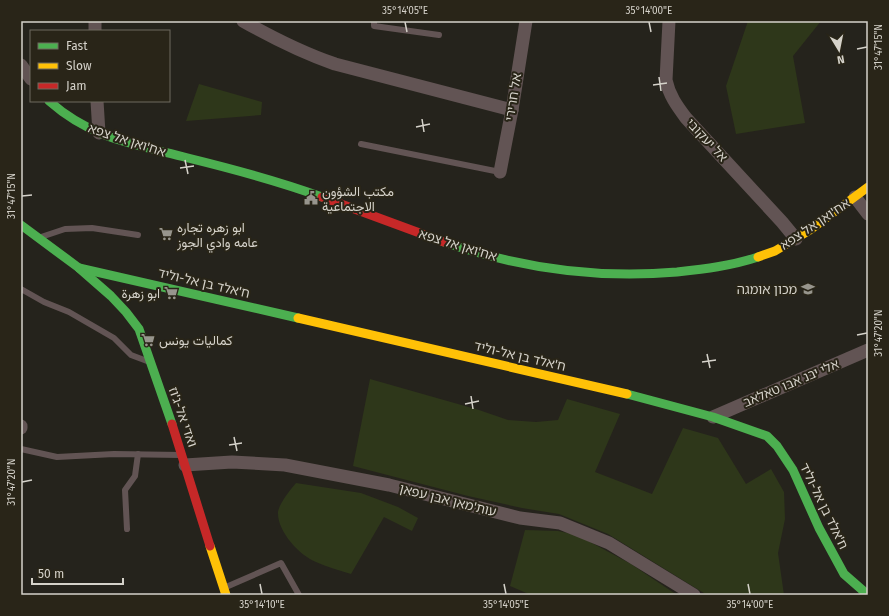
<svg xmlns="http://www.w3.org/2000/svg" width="889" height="616" font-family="'Fira Sans',Vazirmatn,'Noto Sans Hebrew',sans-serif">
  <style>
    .green { fill: #2e371a }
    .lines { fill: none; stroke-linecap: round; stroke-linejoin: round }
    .lane { stroke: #625454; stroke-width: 6 }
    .street { stroke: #625454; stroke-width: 13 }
    .fast { stroke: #4caf50; stroke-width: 9 }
    .slow { stroke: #ffc107; stroke-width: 9 }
    .jam { stroke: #c62828; stroke-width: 9 }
    .ticks { fill: none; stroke: #d5d2ca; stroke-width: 1.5 }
    .labels { text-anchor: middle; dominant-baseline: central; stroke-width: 4; stroke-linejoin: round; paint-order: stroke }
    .street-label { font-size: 13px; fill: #d5d2ca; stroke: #292518 }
    .poi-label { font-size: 13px; fill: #d5d2ca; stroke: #292518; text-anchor: start }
    .neatline { fill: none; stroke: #d5d2ca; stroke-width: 1.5 }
    .ticks-label { font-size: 10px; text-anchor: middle; fill: #d5d2ca }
  </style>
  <rect width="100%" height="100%" fill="#25231c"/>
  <!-- green -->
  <g class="green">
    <polygon points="748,21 821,21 793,56 805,123 736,134 726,86"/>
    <polygon points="199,84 262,102 261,115 186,121"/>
    <polygon points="370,379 479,410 508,420 536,422 558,420 567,399 620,414 595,472 652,494 683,428 718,438 746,484 771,469 784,492 785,519 778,553 784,595 707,595 608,534 559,514 522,508 468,496 353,466"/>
    <path d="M296 483 361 493 398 507 418 518 412 531 384 517 351 574C339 570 327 567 316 562 299 555 277 531 278 512 279 504 290 490 296 483Z"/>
    <polygon points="525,530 558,531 577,535 631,564 677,595 531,595 510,586"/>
  </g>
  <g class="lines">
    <!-- lane -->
    <g class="lane">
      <polyline points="374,21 374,26 439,35"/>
      <polyline points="361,144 500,172"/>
      <polyline points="41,237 65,229 92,228 138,235"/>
      <polyline points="21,289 44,302 69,312 114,338 131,355 147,361"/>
      <polyline points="21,449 57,457 114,454 181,455"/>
      <polyline points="127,529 125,490 135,476 138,454"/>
      <polyline points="226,587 281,563 299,595"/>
    </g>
    <!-- street -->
    <g class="street">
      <path d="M243 21C273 38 303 53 335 64L512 110"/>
      <path d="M669 21 666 80C669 95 677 106 686 118L782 222 796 239"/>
      <polyline points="95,31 95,21"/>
      <polyline points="21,65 31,79"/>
      <polyline points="97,101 99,133"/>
      <polyline points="500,172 512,110 526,21"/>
      <polyline points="855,197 868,214"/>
      <polyline points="713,417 868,350"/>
      <polyline points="21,426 21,428"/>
      <polyline points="185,465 232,462 285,465 389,485 520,518 560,523 609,543 694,595"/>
    </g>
    <!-- fast -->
    <g class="fast">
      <path d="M49 101C92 139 134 144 188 158 233 169 278 181 322 197"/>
      <polyline points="21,225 79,268 111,296 126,312 139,329 172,424"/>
      <path d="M444 242C519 268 598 279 677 272 704 269 731 266 758 257"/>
      <polyline points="79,268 298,318"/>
      <polyline points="627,394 713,417 767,436 777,446 793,470 819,528 844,574 868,595"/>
    </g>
    <!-- slow -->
    <g class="slow">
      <polyline points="758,257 775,251 810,230 868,187"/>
      <polyline points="298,318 627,394"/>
      <polyline points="210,546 226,595"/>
    </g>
    <!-- jam -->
    <g class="jam">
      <polyline points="322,197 444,242"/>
      <polyline points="172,424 210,546"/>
    </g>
  </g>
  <!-- ticks -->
  <path class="ticks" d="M405 22 407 32M649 22 651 32M857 49 867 47M659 77 661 91M653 85 667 83M422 119 424 132M416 127 430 124M185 160 188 174M180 168 194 166M22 196 32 195M857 335 867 333M707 354 710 368M702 362 716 360M471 396 473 409M465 404 479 401M234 437 237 451M229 445 242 443M22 482 32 480M260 584 262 594M504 584 506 594M748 584 750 594"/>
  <!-- icons -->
  <defs>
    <g id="civic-bare" transform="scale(1.08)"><path d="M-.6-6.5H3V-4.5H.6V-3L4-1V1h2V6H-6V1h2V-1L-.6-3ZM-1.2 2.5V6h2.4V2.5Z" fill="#97958d" stroke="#292518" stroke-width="2.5" paint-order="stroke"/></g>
    <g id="supermarket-bare" transform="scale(1.08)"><path d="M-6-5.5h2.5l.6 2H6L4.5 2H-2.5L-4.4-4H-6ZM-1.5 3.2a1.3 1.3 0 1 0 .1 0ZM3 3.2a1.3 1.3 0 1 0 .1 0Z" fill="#97958d" stroke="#292518" stroke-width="2.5" paint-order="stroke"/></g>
    <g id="school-bare" transform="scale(1.08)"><path d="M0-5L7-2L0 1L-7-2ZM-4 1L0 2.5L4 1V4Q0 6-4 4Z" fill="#97958d" stroke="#292518" stroke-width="2.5" paint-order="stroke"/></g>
  </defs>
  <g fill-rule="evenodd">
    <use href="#civic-bare" x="311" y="198"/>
    <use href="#supermarket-bare" x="166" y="234"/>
    <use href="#school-bare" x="808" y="289"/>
    <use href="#supermarket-bare" x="171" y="293"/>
    <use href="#supermarket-bare" x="148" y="340"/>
  </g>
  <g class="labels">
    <!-- street labels -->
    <g class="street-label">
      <text transform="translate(513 97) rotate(-81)">אל חרירי</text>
      <text transform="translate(127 140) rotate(18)">אח'ואן אל צפא</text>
      <text transform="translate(707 140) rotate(47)">אל יעקובי</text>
      <text transform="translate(815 224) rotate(-34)">אח'ואן אל צפא</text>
      <text transform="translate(458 245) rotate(17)">אח'ואן אל צפא</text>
      <text transform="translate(204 283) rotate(13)">ח'אלד בן אל-וליד</text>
      <text transform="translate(520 356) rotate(13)">ח'אלד בן אל-וליד</text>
      <text transform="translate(791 383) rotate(-23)">אלי יבנ אבו טאלאב</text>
      <text transform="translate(183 417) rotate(71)">ואדי אל-ג'וז</text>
      <text transform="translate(448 500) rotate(14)">עות'מאן אבן עפאן</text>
      <text transform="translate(824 506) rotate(64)">ח'אלד בן אל-וליד</text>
    </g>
    <!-- poi labels -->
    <g class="poi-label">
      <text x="322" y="191">مكتب الشؤون<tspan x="322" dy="15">الاجتماعية</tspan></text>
      <text x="177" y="227">ابو زهره تجاره<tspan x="177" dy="15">عامه وادي الجوز</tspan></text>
      <text x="797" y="289" text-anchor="end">מכון אומגה</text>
      <text x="160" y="293" text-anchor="end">ابو زهرة</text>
      <text x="159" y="340">كماليات يونس</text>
    </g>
  </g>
  <!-- border -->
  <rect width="889" height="616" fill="none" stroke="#292518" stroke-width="44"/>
  <!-- legend -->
  <rect x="30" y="30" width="140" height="72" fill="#292518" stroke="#6e6a5f"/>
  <rect x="38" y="43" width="20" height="6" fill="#4caf50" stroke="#6e6a5f"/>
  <text x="66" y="50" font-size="12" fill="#d5d2ca">Fast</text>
  <rect x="38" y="63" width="20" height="6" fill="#ffc107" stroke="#6e6a5f"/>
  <text x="66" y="70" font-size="12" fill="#d5d2ca">Slow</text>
  <rect x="38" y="83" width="20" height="6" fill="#c62828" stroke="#6e6a5f"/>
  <text x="66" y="90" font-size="12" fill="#d5d2ca">Jam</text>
  <!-- north arrow -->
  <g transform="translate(839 50) rotate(170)" stroke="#292518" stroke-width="3" paint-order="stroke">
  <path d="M0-3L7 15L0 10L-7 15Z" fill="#d5d2ca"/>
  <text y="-6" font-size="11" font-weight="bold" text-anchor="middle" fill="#d5d2ca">N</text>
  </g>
  <!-- scale -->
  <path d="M32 578v6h91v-6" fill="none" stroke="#d5d2ca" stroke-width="2"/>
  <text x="38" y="578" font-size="12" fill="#d5d2ca" stroke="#292518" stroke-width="3" paint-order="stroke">50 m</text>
  <rect x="22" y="22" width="845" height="572" class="neatline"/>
  <g class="ticks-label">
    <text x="405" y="14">35°14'05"E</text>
    <text x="649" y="14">35°14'00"E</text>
    <text transform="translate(878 47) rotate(-90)" y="4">31°47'15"N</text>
    <text transform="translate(11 196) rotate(-90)" y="4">31°47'15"N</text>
    <text transform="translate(878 333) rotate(-90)" y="4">31°47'20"N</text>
    <text transform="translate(11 482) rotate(-90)" y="4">31°47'20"N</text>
    <text x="262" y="608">35°14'10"E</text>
    <text x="506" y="608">35°14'05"E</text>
    <text x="750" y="608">35°14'00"E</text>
  </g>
</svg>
